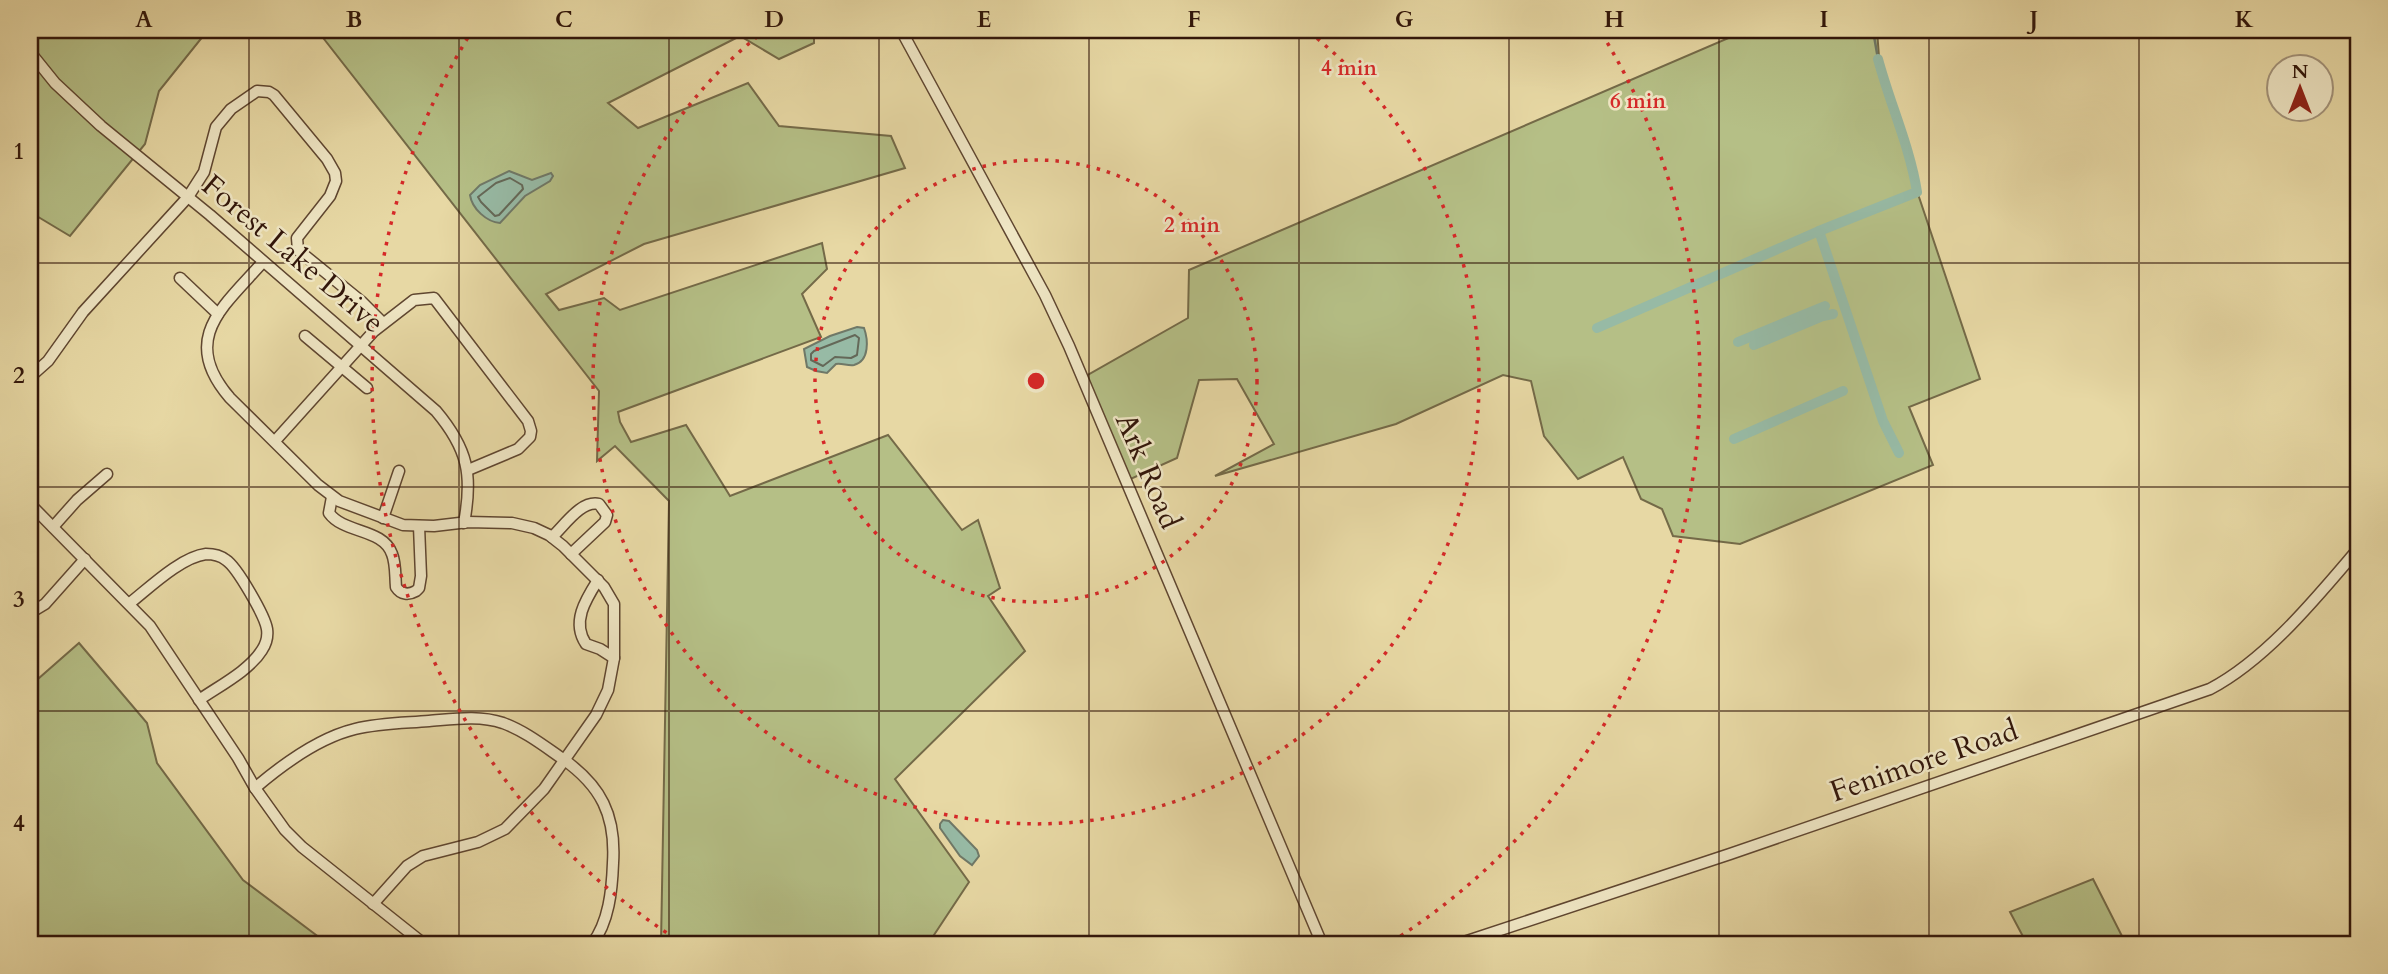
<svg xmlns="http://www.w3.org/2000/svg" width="2388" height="974" font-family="Cardo,serif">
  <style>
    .green { fill: #b5bf86; stroke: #746a48; stroke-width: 2 }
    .water { fill: #97baa5; stroke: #6f7867; stroke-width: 2 }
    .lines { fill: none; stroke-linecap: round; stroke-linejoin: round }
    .shore { stroke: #646858; stroke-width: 2 }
    .stream { stroke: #6f7867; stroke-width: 2.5 }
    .canal { stroke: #97baa5; stroke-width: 10 }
    .minor-casing { stroke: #5f4630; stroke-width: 13 }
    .minor { stroke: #efe6c4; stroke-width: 10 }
    .grid { fill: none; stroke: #32160a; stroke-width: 2; stroke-opacity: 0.55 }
    .ring { fill: none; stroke: #d62828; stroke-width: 3.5; stroke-dasharray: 3.5 7 }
    .labels { text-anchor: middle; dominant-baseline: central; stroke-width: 5; stroke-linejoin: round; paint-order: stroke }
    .street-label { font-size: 30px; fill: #32160a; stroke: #efe6c4 }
    .centre { fill: #d62828; stroke: #efe6c4; stroke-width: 3.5 }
    .ring-label { font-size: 21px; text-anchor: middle; font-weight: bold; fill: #d62828; stroke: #efe6c4; stroke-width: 5; stroke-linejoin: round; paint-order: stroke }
    .neatline { fill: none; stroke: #32160a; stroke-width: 2.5 }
    .grid-label { font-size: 23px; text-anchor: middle; font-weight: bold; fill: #32160a }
  </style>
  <rect width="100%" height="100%" fill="#e7d8a4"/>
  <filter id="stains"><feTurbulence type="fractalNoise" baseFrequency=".00286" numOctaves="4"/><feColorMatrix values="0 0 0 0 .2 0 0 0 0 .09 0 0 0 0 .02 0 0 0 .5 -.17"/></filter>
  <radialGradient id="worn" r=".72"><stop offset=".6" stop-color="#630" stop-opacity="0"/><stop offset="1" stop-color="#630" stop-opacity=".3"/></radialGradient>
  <!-- green -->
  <g class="green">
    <polygon points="32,30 208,30 159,91 145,144 70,236 30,212 30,82 34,75"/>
    <polygon points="317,30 814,30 814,43 779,59 740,36 608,103 638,128 748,83 779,126 891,136 905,168 644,244 546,294 559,310 604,298 620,310 822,243 827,269 802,294 821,337 618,412 620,422 631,442 686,425 730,496 888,435 962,530 978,520 1000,588 988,596 1025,651 895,779 969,882 928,944 661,944 669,501 615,446 597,461 599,391"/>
    <polygon points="1747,30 1877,30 1879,57 1919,197 1980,379 1909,407 1933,465 1740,544 1673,536 1662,509 1641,499 1623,457 1578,479 1544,436 1531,381 1503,375 1396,424 1215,476 1274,444 1237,379 1199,380 1177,458 1124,482 1079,380 1188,318 1189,270"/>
    <polygon points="79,643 147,723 157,763 243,880 328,944 30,944 30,686"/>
    <polygon points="2093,879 2126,944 2027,944 2010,912"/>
  </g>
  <!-- water -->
  <g class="water">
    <path d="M509 171 532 180 551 173 553 176 550 181 525 196 500 223C487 222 472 209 470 195L480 185Z"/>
    <path d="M857 327 864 328C868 339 870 361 854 365 848 366 842 363 836 364L827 373 816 371 807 367 804 349 830 336Z"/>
    <polygon points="943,820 949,821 977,850 979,856 972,865 960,856 940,828 940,824"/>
  </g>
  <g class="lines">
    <!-- shore -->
    <g class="shore">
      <polygon points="510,178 522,185 523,189 499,215 495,216 481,202 478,197 496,183"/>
      <polygon points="855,335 859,338 857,355 851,358 835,357 823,366 811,360 811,354 814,351"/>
    </g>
    <!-- stream -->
    <polyline class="stream" points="1878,59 1874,36 1883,30"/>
    <!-- canal -->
    <g class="canal">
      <polyline points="1819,231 1883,421 1899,453"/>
      <path d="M1597 328 1819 231 1917 192C1910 147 1890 104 1878 59"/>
      <polyline points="1738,342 1825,306"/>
      <polyline points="1754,345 1823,316 1833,314"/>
      <polyline points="1734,439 1843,391"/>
    </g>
    <!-- minor casing -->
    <g class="minor-casing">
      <g id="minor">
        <polyline points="901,30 1045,295 1069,346 1322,944"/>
        <path d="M30 52 55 83 101 126 210 215 436 411C468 449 473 475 464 523"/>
        <path d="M263 262C223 307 179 339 230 398L318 485 339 501 403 525 434 526 468 522 512 523 534 528 549 535 563 546 604 587 614 604V658L608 690 596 715 544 789 505 829 478 842 423 856 407 866 373 904"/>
        <polyline points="180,278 218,314"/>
        <polyline points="305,336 367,388"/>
        <polyline points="30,377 48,361 83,312 188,197 204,172 216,127 231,109 257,91 269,92 274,95 327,159 335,173 336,181 330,196 297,238 298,250 362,302 383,323"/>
        <polyline points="275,441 374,331 414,300 434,298 528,421 531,431 530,437 518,449 468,470"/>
        <path d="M332 497 329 513C344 534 383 528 392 554 396 564 395 576 396 587 401 595 409 595 416 591L419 588 421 576 419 526"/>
        <polyline points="30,504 150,626 238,758 255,788 285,830 302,847 424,944"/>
        <polyline points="383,518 399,471"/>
        <polyline points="53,527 77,500 107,474"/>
        <path d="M552 537C565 525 581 500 599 504L607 515 605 522 571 554"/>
        <path d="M598 580C586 599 571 622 586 644L600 649 614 658"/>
        <path d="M130 603C149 588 181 557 206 554 213 554 221 556 226 560 237 567 265 616 267 629 268 636 266 644 262 650 249 671 219 686 199 700"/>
        <polyline points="30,613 45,604 85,559"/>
        <path d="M255 788C283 764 318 738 355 729 379 723 404 723 429 721 454 719 479 715 503 723 525 731 544 746 563 759 601 786 616 815 613 863 612 890 609 922 592 944"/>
        <path d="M1458 944 1730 854 2210 689C2267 659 2317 597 2358 549"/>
      </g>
    </g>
    <!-- minor -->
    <use href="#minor" class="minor"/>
  </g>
  <!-- grid -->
  <path class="grid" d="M249 30V944M459 30V944M669 30V944M879 30V944M1089 30V944M1299 30V944M1509 30V944M1719 30V944M1929 30V944M2139 30V944M30 263H2358M30 487H2358M30 711H2358"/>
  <!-- distance rings -->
  <g class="ring">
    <circle cx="1036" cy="381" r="221"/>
    <path d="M1309 32A443 443 0 1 1 763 32"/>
    <path d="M684 944A664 664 0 0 1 470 34M1602 34A664 664 0 0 1 1388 944"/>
  </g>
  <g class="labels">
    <!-- street labels -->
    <g class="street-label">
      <text transform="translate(293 254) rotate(40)">Forest Lake Drive</text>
      <text transform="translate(1148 471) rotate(67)">Ark Road</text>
      <text transform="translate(1924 761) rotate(-19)">Fenimore Road</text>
    </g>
  </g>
  <circle cx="1036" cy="381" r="10" class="centre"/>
  <g class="ring-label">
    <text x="1349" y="75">4 min</text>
    <text x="1638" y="108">6 min</text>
    <text x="1192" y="232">2 min</text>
  </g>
  <!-- margin -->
  <rect width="2388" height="974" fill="none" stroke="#e7d8a4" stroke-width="77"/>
  <!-- north arrow -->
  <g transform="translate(2300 88)"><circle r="33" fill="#efe6c4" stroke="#a3937a" stroke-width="2"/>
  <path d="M0-5L12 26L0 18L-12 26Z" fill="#8f2418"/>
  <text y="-10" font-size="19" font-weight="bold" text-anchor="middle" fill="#32160a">N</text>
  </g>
  <rect x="38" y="38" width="2312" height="898" class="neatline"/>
  <g class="grid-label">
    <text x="144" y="27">A</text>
    <text x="354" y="27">B</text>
    <text x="564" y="27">C</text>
    <text x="774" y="27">D</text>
    <text x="984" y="27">E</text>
    <text x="1194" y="27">F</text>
    <text x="1404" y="27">G</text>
    <text x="1614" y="27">H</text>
    <text x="1824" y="27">I</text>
    <text x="2034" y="27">J</text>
    <text x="2244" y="27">K</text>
    <text x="19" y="159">1</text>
    <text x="19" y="383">2</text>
    <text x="19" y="607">3</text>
    <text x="19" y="831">4</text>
  </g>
  <rect width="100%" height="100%" filter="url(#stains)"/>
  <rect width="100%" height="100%" fill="url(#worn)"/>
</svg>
